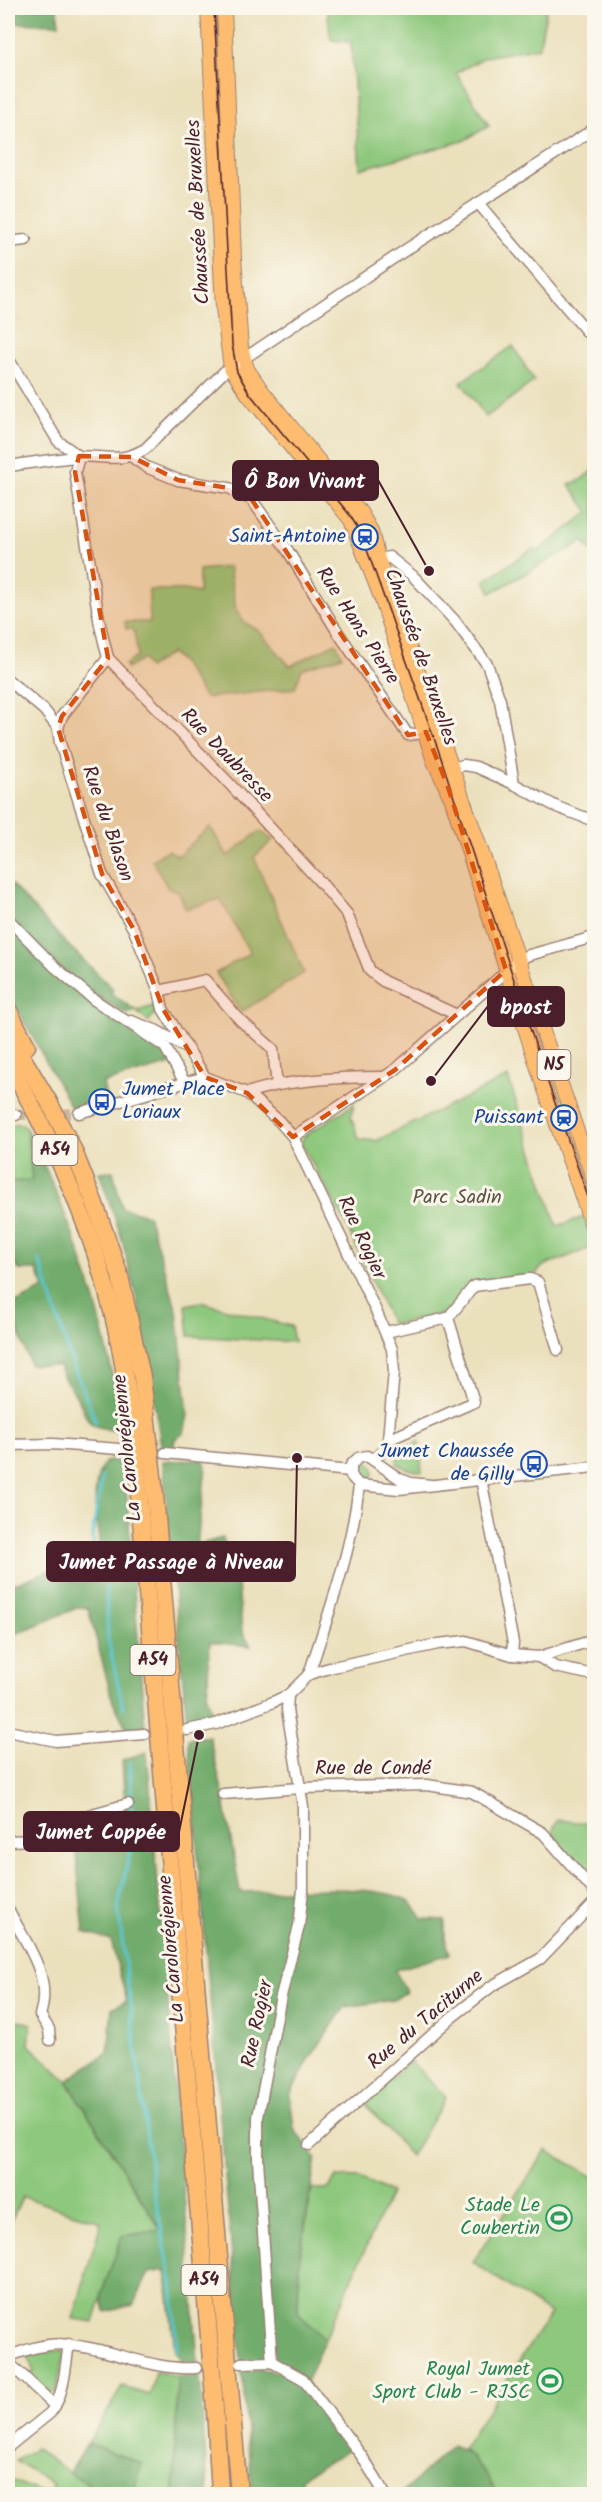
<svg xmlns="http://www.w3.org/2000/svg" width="602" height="2502" font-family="Kalam,sans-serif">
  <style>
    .green { fill: #8ec87d; stroke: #6c7454; stroke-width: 1.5 }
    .forest { fill: #72ac6c; stroke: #5e664c; stroke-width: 1.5 }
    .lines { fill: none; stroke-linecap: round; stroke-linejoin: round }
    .stream { stroke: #5bc7d3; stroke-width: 3 }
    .minor-tunnel { stroke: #cbb99f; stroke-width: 10; stroke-dasharray: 10 5; stroke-linecap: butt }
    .minor-casing { stroke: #9a8074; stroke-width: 13 }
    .major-casing { stroke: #9a8074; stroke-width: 16 }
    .highway-casing { stroke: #9a8074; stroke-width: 19 }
    .minor { stroke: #fff; stroke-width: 10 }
    .major { stroke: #febc70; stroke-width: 14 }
    .highway { stroke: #febc70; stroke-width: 16 }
    .tram { stroke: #4a1f2b; stroke-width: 1.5 }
    .marked { fill: #d8530f; fill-opacity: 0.2; stroke: #d8530f; stroke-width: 4.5; stroke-dasharray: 12 8; stroke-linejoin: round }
    .labels { text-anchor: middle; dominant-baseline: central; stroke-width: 6; stroke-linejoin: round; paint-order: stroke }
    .shield { fill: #fbf7ec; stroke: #7f6065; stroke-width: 1.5 }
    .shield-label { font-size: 18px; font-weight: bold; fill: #4a1f2b }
    .street-label { font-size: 20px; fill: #4a1f2b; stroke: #fbf7ec }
    .transit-label { font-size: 20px; fill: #164399; stroke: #fbf7ec; text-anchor: end }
    .park-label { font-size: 20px; fill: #5e5244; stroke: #fbf7ec }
    .leisure-label { font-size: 20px; fill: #27864d; stroke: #fbf7ec; text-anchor: end }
    .leader { fill: none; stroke: #4a1f2b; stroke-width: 2 }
    .callout-dot { fill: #4a1f2b; stroke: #fbf7ec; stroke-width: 2 }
    .callout { fill: #4a1f2b; stroke: #4a1f2b; stroke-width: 2 }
    .callout-label { font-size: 21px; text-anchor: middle; font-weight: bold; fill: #fff }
  </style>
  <rect width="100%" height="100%" fill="#fbf7ec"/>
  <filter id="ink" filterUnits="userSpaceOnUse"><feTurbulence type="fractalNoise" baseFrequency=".0167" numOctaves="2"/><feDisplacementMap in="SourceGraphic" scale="12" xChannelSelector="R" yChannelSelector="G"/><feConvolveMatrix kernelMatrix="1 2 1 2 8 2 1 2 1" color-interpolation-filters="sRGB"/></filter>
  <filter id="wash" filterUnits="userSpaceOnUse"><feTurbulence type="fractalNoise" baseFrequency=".008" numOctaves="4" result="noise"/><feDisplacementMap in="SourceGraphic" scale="24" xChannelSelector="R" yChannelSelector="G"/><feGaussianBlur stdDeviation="1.35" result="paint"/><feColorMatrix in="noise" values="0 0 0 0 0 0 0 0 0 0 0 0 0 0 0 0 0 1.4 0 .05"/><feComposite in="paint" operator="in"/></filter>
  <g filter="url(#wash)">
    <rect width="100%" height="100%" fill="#ebe0bc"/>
    <!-- green -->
    <g class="green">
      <polygon points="327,8 546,8 546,13 539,47 485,57 456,73 489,126 463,141 360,169 351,42 331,40"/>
      <polygon points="513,346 534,381 486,417 461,382"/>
      <polygon points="594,470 594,555 583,541 491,593 485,580 534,548 537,552 589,512 569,484 579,481"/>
      <polygon points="229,567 236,610 244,622 259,631 290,666 336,643 342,656 302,669 295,688 205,698 182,663 171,653 148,668 143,659 127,669 125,665 138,656 134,631 131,628 126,629 125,622 150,622 149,590 185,590 199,593 199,570"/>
      <polygon points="210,827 228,856 260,831 273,840 254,857 304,973 241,1012 216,973 250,953 220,899 186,909 178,891 168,888 152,860 168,850 178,856"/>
      <polygon points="154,1006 156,1012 148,1022 136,1011"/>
      <polygon points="508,1077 557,1226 584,1217 593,1247 543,1266 534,1276 470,1283 447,1313 397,1324 391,1323 344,1220 301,1143 304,1136 354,1104 351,1117 359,1139 376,1141"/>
      <polygon points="8,1124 23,1124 27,1130 32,1180 12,1182 10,1149 8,1149"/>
      <polygon points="200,1302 291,1326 294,1342 189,1336 186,1305"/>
      <polygon points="419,1441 422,1472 407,1469 397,1464 398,1453"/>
      <circle cx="365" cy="1471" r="9"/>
      <polygon points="558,1820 594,1824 594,1874 592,1881 551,1834"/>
      <polygon points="13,2019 31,2024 29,2045 67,2081 161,2230 122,2236 94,2322 73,2319 101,2222 23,2197 8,2226 8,2063 13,2050"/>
      <polygon points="410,2061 446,2097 411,2156 364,2102"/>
      <polygon points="546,2150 594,2177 594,2494 498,2494 481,2468 462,2449 550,2314 473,2262"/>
      <polygon points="336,2177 359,2178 391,2192 325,2339 298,2313 299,2262 312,2189 329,2189"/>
      <polygon points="63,2350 65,2351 56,2392 50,2393 28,2375 34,2372 27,2355"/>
      <polygon points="156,2371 177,2377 174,2494 47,2494 53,2484 16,2461 35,2448 70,2473 122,2387 150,2395"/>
      <polygon points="8,2479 46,2494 8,2494"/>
    </g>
    <!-- forest -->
    <g class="forest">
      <polygon points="8,8 57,8 59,24 8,23"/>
      <path d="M8 881 63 940 113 989 111 993 136 1011 127 1014 83 987C107 1005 159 1039 171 1064L103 1083 106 1099 72 1109 8 992Z"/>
      <path d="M27 1130C75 1225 109 1326 121 1432 77 1424 94 1422 73 1391 66 1380 63 1380 59 1366L30 1365 10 1306 44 1289 37 1270H19L9 1254 8 1182 32 1180Z"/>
      <polygon points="113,1171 122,1208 148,1215 177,1311 188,1415 184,1433 175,1439 173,1454 162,1451 140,1312 121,1236 99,1172"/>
      <polygon points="204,1460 206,1467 197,1544 189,1547 223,1538 238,1584 242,1632 251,1646 210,1642 207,1698 214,1717 204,1722 187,1725 171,1552 174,1551 170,1546 163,1461"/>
      <path d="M112 1461 124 1462 145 1729 129 1733 113 1702 88 1608 79 1607 8 1637V1583H17L100 1551C98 1523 88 1486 105 1462Z"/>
      <path d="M209 1736 223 1794 240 1892C280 1891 375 1882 408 1901 414 1904 419 1914 423 1919L445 1920V1938L450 1954 395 1970 406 1992 393 2000 345 2007 310 2058 290 2095 294 2129 316 2158 299 2262 298 2313 325 2339 306 2382 351 2447 341 2455 300 2478 308 2493 307 2494H252L242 2371 261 2369 289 2374 284 2367 241 2363 188 1739Z"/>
      <polygon points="147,1752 198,2363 182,2361 175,2351 166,2270 149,2273 133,2305 105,2312 101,2295 122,2236 161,2230 67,2081 108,2053 112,2008 127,2001 111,1941 84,1932 76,1854 126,1823 122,1760"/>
      <polygon points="177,2377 200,2377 208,2494 174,2494"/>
      <polygon points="88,2443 142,2464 133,2494 105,2494 70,2473"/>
      <path d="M452 2445C474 2453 486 2476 498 2494H401Z"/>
    </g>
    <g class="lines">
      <!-- stream -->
      <g class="stream">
        <polyline points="39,1259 72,1362 96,1422"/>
        <polyline points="100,1566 92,1537 102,1477"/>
        <polyline points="106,1587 108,1639 123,1708"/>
        <polyline points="130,1762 133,1837 118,1907 153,2186 172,2283 177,2352"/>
      </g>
    </g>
  </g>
  <g filter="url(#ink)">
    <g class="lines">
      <!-- minor-tunnel -->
      <polyline class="minor-tunnel" points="16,1115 79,1113"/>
      <!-- minor casing -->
      <g class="minor-casing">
        <g id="minor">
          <polyline points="478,203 594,340"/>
          <polyline points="8,242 26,240"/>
          <polyline points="8,358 58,441 79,456"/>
          <polyline points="79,456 75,472 100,625 108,658 226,780 322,884 347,914 370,971 383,981 457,1015"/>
          <polyline points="132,457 146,467 178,480 229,488 252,500 288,551 337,631 408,735 431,732"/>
          <path d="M8 466C31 463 54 459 77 457 104 454 117 465 145 449L224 372 407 249 594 129"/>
          <polyline points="371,561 389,557 413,576 455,621 487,664 500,700 514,784"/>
          <polyline points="108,658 62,716 58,728 60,743 102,874 134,930 159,991 163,1009 205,1077"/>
          <polyline points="8,680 44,710 58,728"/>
          <polyline points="446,769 464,765 476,767 514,784 557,807 594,821"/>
          <polyline points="8,919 55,967 93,999 165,1047 185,1083"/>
          <polyline points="159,991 205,980 240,1020 273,1049 277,1085"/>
          <polyline points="131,1021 155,1030 184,1046"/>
          <path d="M247 1093C288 1079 341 1077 385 1077"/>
          <polyline points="79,1113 205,1077 247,1093 279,1121 293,1137 376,1311 392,1349 394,1371 388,1440 381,1453 373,1459"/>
          <polyline points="8,1115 16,1115"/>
          <polyline points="293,1137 395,1070 518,961 526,956 594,937"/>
          <polyline points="386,1332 448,1318 474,1286 530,1279 538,1282 558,1350"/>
          <polyline points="388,1440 474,1402 448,1318"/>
          <polyline points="8,1445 53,1444 119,1449"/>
          <polyline points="165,1453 350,1471"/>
          <polyline points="481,1479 513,1643 512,1655"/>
          <polyline points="431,1485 411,1483 400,1479 367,1456 358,1458 351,1465 351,1476 359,1485 399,1489 594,1467"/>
          <polyline points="539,1657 555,1667 594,1675"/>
          <path d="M309 1674C329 1613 352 1549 359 1485"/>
          <polyline points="187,1730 216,1724 271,1703 288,1695 309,1674 333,1667 438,1644 466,1641 512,1655 539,1657 594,1640"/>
          <polyline points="8,1731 56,1741 144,1734"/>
          <polyline points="223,1794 300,1788 427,1785 472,1792 543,1833 594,1891"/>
          <polyline points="8,1841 38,1840 63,1822 128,1804"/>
          <path d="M8 1909C25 1942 53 1976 40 2015L49 2029 50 2040"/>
          <polyline points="309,2145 452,2017 492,1986 540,1959 594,1903"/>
          <path d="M8 2357C27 2349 49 2342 70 2345 113 2349 153 2371 196 2368"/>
          <polyline points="8,2362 55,2406"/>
          <polyline points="272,2362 258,2160 258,2117 281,1996 299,1926 303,1890 303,1806 287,1710 288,1695"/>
          <polyline points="241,2363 272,2362 303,2379 361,2455 385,2494"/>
          <path d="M8 2447 50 2413C65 2395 65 2367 69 2344"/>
        </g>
      </g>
      <!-- major casing -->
      <g class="major-casing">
        <g id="major">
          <polyline points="208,8 223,308 231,368 248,394 351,520 382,600 434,761 452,800 542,1081 594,1231"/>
          <polyline points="224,8 234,258 241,347 247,369 262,391 360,512 371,531 378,559 490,876 594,1181"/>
        </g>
      </g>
      <!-- highway casing -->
      <g class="highway-casing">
        <g id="highway">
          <polyline points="8,1009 27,1046"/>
          <polyline points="8,1033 49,1102 73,1149 95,1204 120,1276 142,1377 155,1494 239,2494"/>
          <path d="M8 1063C63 1157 106 1260 124 1369 131 1411 135 1454 139 1496L215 2409 220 2494"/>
        </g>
      </g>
      <!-- minor -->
      <use href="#minor" class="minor"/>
      <!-- major -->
      <use href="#major" class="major"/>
      <!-- highway -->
      <use href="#highway" class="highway"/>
      <!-- tram -->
      <polyline class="tram" points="214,8 232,344 237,372 250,394 349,514 361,533 439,752 547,1080 594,1214"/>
    </g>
  </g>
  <!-- marked area -->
  <path class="marked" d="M79 456 132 457 178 480 229 488 252 500 408 735 426 732 448 787 506 970 395 1070 293 1137 247 1093 205 1077 163 1009 134 930 102 874 58 728 62 716 108 658 75 472Z"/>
  <!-- icons -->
  <defs>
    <g id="station-ring" transform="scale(1.35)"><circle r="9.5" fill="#fbf7ec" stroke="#1a4fb4" stroke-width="1.5"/><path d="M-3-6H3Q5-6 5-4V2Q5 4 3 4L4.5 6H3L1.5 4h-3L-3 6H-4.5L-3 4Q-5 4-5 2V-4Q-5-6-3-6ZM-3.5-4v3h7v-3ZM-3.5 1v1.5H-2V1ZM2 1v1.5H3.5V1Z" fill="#1a4fb4"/></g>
    <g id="bus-ring" transform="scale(1.35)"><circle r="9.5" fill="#fbf7ec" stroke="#1a4fb4" stroke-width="1.5"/><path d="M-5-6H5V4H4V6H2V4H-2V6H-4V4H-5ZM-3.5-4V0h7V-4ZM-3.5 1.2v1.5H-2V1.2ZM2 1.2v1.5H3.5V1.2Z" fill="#1a4fb4"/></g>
    <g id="stadium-ring" transform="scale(1.35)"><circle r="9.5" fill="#fbf7ec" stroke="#2e9e5b" stroke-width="1.5"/><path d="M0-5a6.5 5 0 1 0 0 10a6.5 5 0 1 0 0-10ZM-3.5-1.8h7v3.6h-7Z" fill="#2e9e5b"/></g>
  </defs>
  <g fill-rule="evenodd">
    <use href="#station-ring" x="365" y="537"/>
    <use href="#bus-ring" x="102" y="1102"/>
    <use href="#station-ring" x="564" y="1118"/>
    <use href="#bus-ring" x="534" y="1464"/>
    <use href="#stadium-ring" x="559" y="2218"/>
    <use href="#stadium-ring" x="550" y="2381"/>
  </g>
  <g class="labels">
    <!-- shield labels -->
    <g class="shield">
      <rect x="537.5" y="1050" width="33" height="30" rx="4.5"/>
      <rect x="32.5" y="1135" width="45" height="30" rx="4.5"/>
      <rect x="130.5" y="1645" width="45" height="30" rx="4.5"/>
      <rect x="181.5" y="2265" width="45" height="30" rx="4.5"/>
    </g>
    <g class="shield-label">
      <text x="554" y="1065">N5</text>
      <text x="55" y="1150">A54</text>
      <text x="153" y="1660">A54</text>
      <text x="204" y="2280">A54</text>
    </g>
    <!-- street labels -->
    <g class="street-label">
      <text transform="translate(199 212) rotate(-93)">Chaussée de Bruxelles</text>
      <text transform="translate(357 626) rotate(57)">Rue Hans Pierre</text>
      <text transform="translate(420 657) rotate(71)">Chaussée de Bruxelles</text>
      <text transform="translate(226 756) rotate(46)">Rue Daubresse</text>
      <text transform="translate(107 824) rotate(71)">Rue du Blason</text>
      <text transform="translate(361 1238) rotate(65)">Rue Rogier</text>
      <text transform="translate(128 1448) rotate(-96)">La Carolorégienne</text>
      <text x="373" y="1769">Rue de Condé</text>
      <text transform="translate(172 1949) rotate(-95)">La Carolorégienne</text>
      <text transform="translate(426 2020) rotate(-40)">Rue du Taciturne</text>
      <text transform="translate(258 2024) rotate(-78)">Rue Rogier</text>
    </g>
    <!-- transit labels -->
    <g class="transit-label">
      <text x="346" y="537">Saint-Antoine</text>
      <text x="122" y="1090" text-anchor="start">Jumet Place<tspan x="122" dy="23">Loriaux</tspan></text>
      <text x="544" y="1118">Puissant</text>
      <text x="514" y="1452">Jumet Chaussée<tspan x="514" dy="23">de Gilly</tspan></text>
    </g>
    <!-- park labels -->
    <g class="park-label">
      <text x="457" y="1198">Parc Sadin</text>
    </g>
    <!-- leisure labels -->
    <g class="leisure-label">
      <text x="540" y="2206">Stade Le<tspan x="540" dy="23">Coubertin</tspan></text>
      <text x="530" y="2370">Royal Jumet<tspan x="530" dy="23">Sport Club - RJSC</tspan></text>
    </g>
  </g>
  <!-- callouts -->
  <path class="leader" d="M429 571L378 480M431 1081L488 1006M297 1458L295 1562M199 1735L179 1832"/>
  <g class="callout-dot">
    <circle cx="429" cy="571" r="6"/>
    <circle cx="431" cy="1081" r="6"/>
    <circle cx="297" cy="1458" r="6"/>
    <circle cx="199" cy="1735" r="6"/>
  </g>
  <g class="callout">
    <rect x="233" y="461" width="145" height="39" rx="6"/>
    <rect x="488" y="987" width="76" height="39" rx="6"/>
    <rect x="47" y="1542" width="248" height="39" rx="6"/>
    <rect x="24" y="1812" width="155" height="39" rx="6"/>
  </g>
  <g class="callout-label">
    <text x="305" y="488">Ô Bon Vivant</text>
    <text x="526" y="1014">bpost</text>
    <text x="171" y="1569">Jumet Passage à Niveau</text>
    <text x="101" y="1839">Jumet Coppée</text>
  </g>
  <!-- margin -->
  <rect width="602" height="2502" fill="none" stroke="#fbf7ec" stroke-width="30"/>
</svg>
